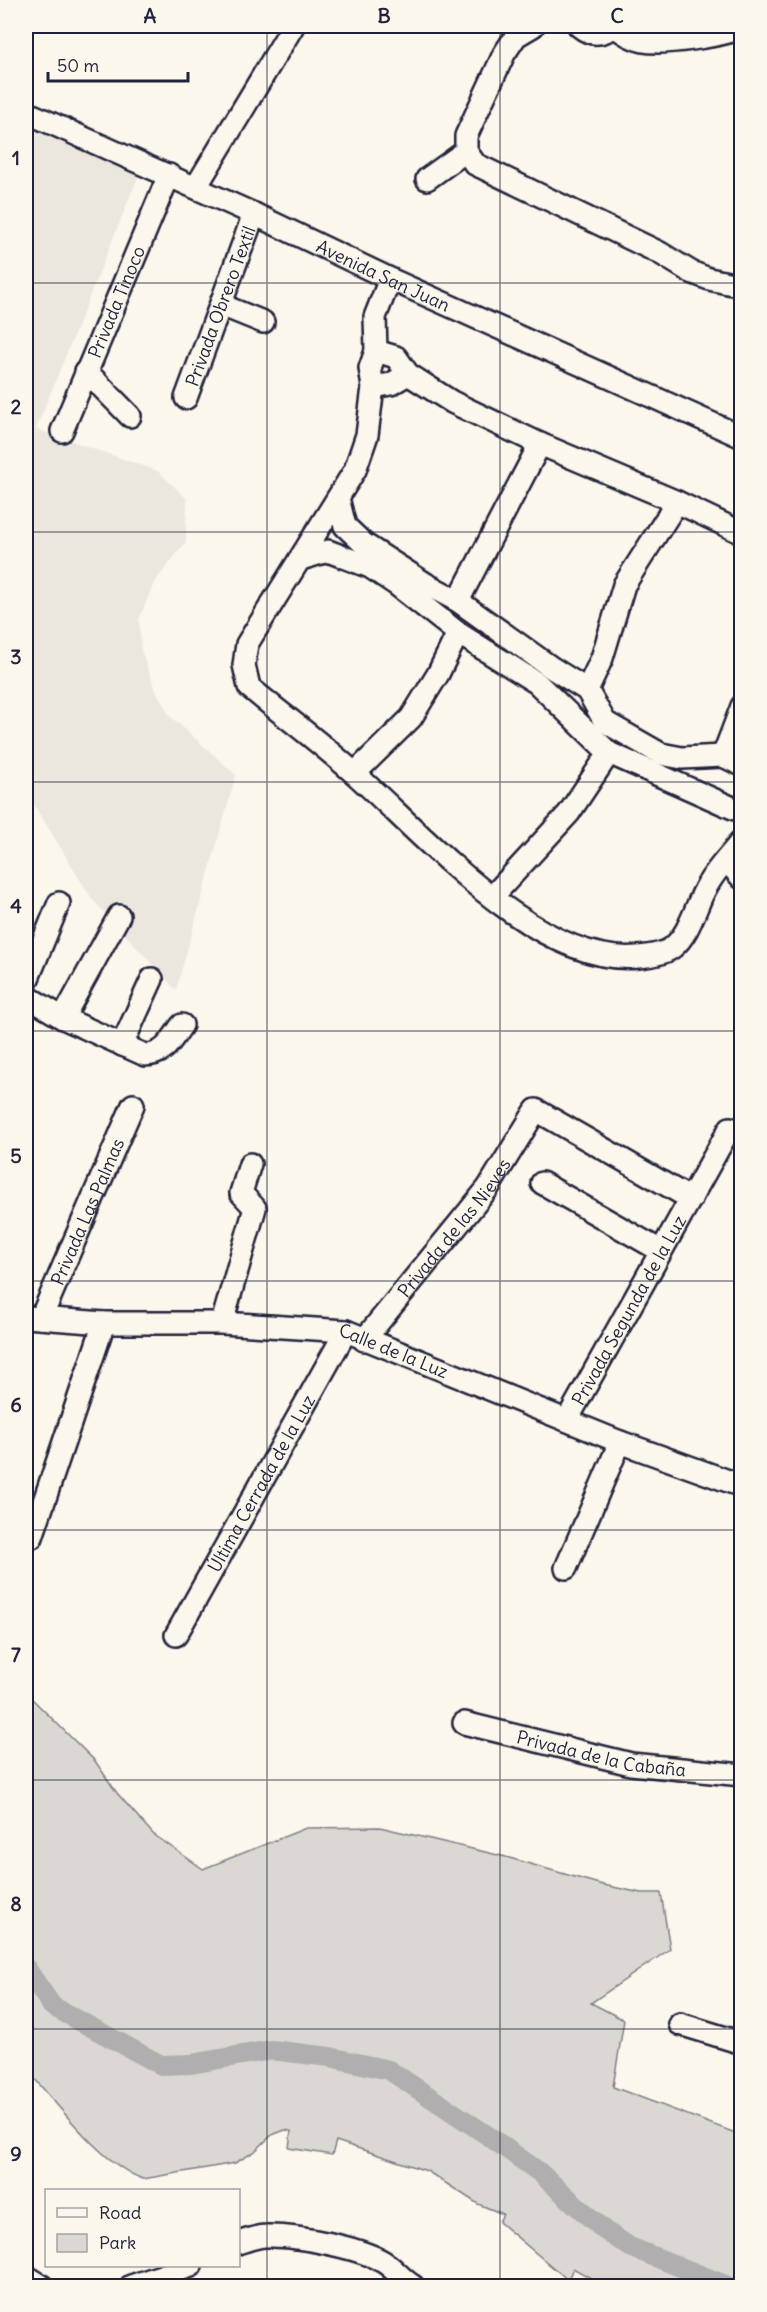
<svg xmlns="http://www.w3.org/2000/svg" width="767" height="2312" font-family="Delius,sans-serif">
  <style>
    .built { fill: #ebe7df }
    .green { fill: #dbd8d3; stroke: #7e7d87; stroke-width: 1.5 }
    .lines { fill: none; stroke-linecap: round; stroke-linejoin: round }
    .canal { stroke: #b1aeb0; stroke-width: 20 }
    .minor-casing { stroke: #22223b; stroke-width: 26 }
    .minor { stroke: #fbf7ec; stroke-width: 21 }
    .grid { fill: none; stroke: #22223b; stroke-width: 1.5; stroke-opacity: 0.55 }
    .labels { text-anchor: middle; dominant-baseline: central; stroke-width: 5; stroke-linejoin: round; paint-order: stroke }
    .street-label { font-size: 18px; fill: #22223b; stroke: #fbf7ec }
    .neatline { fill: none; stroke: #22223b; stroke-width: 2 }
    .grid-label { font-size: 20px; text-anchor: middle; font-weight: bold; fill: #22223b }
  </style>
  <rect width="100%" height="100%" fill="#fbf7ec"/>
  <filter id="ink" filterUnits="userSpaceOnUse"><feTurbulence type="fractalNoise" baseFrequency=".0167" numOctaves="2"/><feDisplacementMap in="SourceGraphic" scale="12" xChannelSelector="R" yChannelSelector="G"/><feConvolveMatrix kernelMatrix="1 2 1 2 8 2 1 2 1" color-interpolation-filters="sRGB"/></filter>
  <g filter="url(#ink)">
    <!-- built -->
    <polygon class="built" points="26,121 140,172 36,429 158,471 187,499 186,542 154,583 139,619 141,650 156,691 170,716 236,775 176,990 92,899 26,792"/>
    <!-- green -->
    <path class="green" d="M26 1693 95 1761 117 1793 153 1834 203 1869 306 1828 380 1827 506 1857 599 1884 641 1893H661L670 1949 591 2003 624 2020 613 2087 741 2135V2286H605L573 2268 568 2280 499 2222 503 2214 478 2204 427 2171 336 2141 332 2155 289 2148 291 2131 285 2130 272 2135 254 2152 235 2163 143 2179C101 2164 56 2102 26 2069Z"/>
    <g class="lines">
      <!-- canal -->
      <polyline class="canal" points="26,1968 52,2006 161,2065 191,2064 271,2050 330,2057 389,2070 490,2137 539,2172 604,2230 630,2247 728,2286"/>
      <!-- minor casing -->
      <g class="minor-casing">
        <g id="minor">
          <polyline points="533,26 516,36 504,54 466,136 466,151 475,164 660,253 691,272 709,279 742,286"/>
          <path d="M579 26C591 36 602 35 614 26 623 32 632 39 643 41 665 45 720 36 742 28"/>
          <path id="s1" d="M26 112 254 214 390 279 742 437"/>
          <polyline points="427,179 466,151"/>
          <polyline points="196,187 293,26"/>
          <path d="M390 279 375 317 376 351 370 368 373 387 367 435 355 470 247 644 244 665 249 687C284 716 321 743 355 774 424 835 538 967 638 957 649 956 665 954 673 947 691 932 696 903 708 884 717 868 731 855 742 840"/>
          <polyline points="221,305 263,322"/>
          <polyline points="376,351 396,357 408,374 452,402 540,444 677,502 742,533"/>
          <polyline points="86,371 130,416"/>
          <polyline points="373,387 391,384 408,374"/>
          <path id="s2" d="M186 398 254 214"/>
          <path id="s3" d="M62 431 169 175"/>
          <polyline points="338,498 345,526 364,544 426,584 458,601 552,668 587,690 605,722 661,754 682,758 723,756 742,765"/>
          <polyline points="301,559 328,551 370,567 397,585 458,633 537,683 609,753 735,809"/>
          <polyline points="458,601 540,444"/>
          <polyline points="587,690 602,658 624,585 677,502"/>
          <polyline points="723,756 742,706"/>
          <polyline points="355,773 411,718 438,674 458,633"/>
          <polyline points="726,860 742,878"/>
          <polyline points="492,897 569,813 609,753"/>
          <polyline points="26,983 59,903"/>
          <path d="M26 996 63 1018 145 1055C165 1055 171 1040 182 1025"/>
          <polyline points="63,1018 119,916"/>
          <polyline points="122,1045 152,979"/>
          <polyline points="542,1183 661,1251"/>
          <path id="s4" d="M26 1317 104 1323H222L346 1331 620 1442 742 1486"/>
          <path id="s5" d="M41 1318 133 1105"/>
          <polyline points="222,1323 255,1208 241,1193 250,1164"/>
          <path id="s6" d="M364 1340 488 1188 536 1110 691 1199"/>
          <path id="s7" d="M567 1420 730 1128 742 1133"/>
          <polyline points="32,1537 104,1323"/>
          <polyline points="566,1568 620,1442"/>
          <path id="s8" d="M176 1635 346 1331"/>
          <path id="s9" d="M464 1723 631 1764 742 1775"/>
          <polyline points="680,2024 742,2043"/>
          <path d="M238 2243C247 2240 257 2236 266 2236 295 2235 366 2248 388 2265 397 2272 403 2280 413 2286"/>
          <polyline points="26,2276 42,2286"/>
          <polyline points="131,2286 191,2266"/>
        </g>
      </g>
      <!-- minor -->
      <use href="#minor" class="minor"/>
    </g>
  </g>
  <!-- grid -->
  <path class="grid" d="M267 26V2286M500 26V2286M26 283H742M26 532H742M26 782H742M26 1031H742M26 1281H742M26 1530H742M26 1780H742M26 2029H742"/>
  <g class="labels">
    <!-- street labels -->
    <g class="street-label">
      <text stroke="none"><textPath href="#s1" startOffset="393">Avenida San Juan</textPath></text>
      <text stroke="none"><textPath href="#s3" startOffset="140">Privada Tinoco</textPath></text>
      <text stroke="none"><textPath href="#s2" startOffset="98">Privada Obrero Textil</textPath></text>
      <text stroke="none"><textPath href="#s5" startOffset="116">Privada Las Palmas</textPath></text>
      <text stroke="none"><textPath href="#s6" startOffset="144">Privada de las Nieves</textPath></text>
      <text stroke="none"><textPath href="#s7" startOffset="126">Privada Segunda de la Luz</textPath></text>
      <text stroke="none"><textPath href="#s4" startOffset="372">Calle de la Luz</textPath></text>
      <text stroke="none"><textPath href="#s8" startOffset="174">Última Cerrada de la Luz</textPath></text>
      <text stroke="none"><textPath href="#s9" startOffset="141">Privada de la Cabaña</textPath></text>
    </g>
  </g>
  <!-- margin -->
  <rect width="767" height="2312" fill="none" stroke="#fbf7ec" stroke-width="66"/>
  <!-- legend -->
  <rect x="45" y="2189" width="195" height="78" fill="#fbf7ec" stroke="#a4a2a5" stroke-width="1.5"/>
  <rect x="57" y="2208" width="30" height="9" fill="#fbf7ec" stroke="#a4a2a5" stroke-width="1.5"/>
  <text x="99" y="2219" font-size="18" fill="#22223b">Road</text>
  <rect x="57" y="2234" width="30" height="18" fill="#dbd8d3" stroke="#a4a2a5" stroke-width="1.5"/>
  <text x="99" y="2249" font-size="18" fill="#22223b">Park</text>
  <!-- scale -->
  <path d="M48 72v9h140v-9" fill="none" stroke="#22223b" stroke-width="3"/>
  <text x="57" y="72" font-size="18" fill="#22223b" stroke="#fbf7ec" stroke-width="4.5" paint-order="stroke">50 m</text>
  <rect x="33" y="33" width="701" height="2246" class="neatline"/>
  <g class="grid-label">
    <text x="150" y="23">A</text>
    <text x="384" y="23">B</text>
    <text x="617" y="23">C</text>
    <text x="16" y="165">1</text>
    <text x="16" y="414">2</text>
    <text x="16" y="664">3</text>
    <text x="16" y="913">4</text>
    <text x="16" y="1163">5</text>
    <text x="16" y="1412">6</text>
    <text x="16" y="1662">7</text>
    <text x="16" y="1911">8</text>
    <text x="16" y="2161">9</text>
  </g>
</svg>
